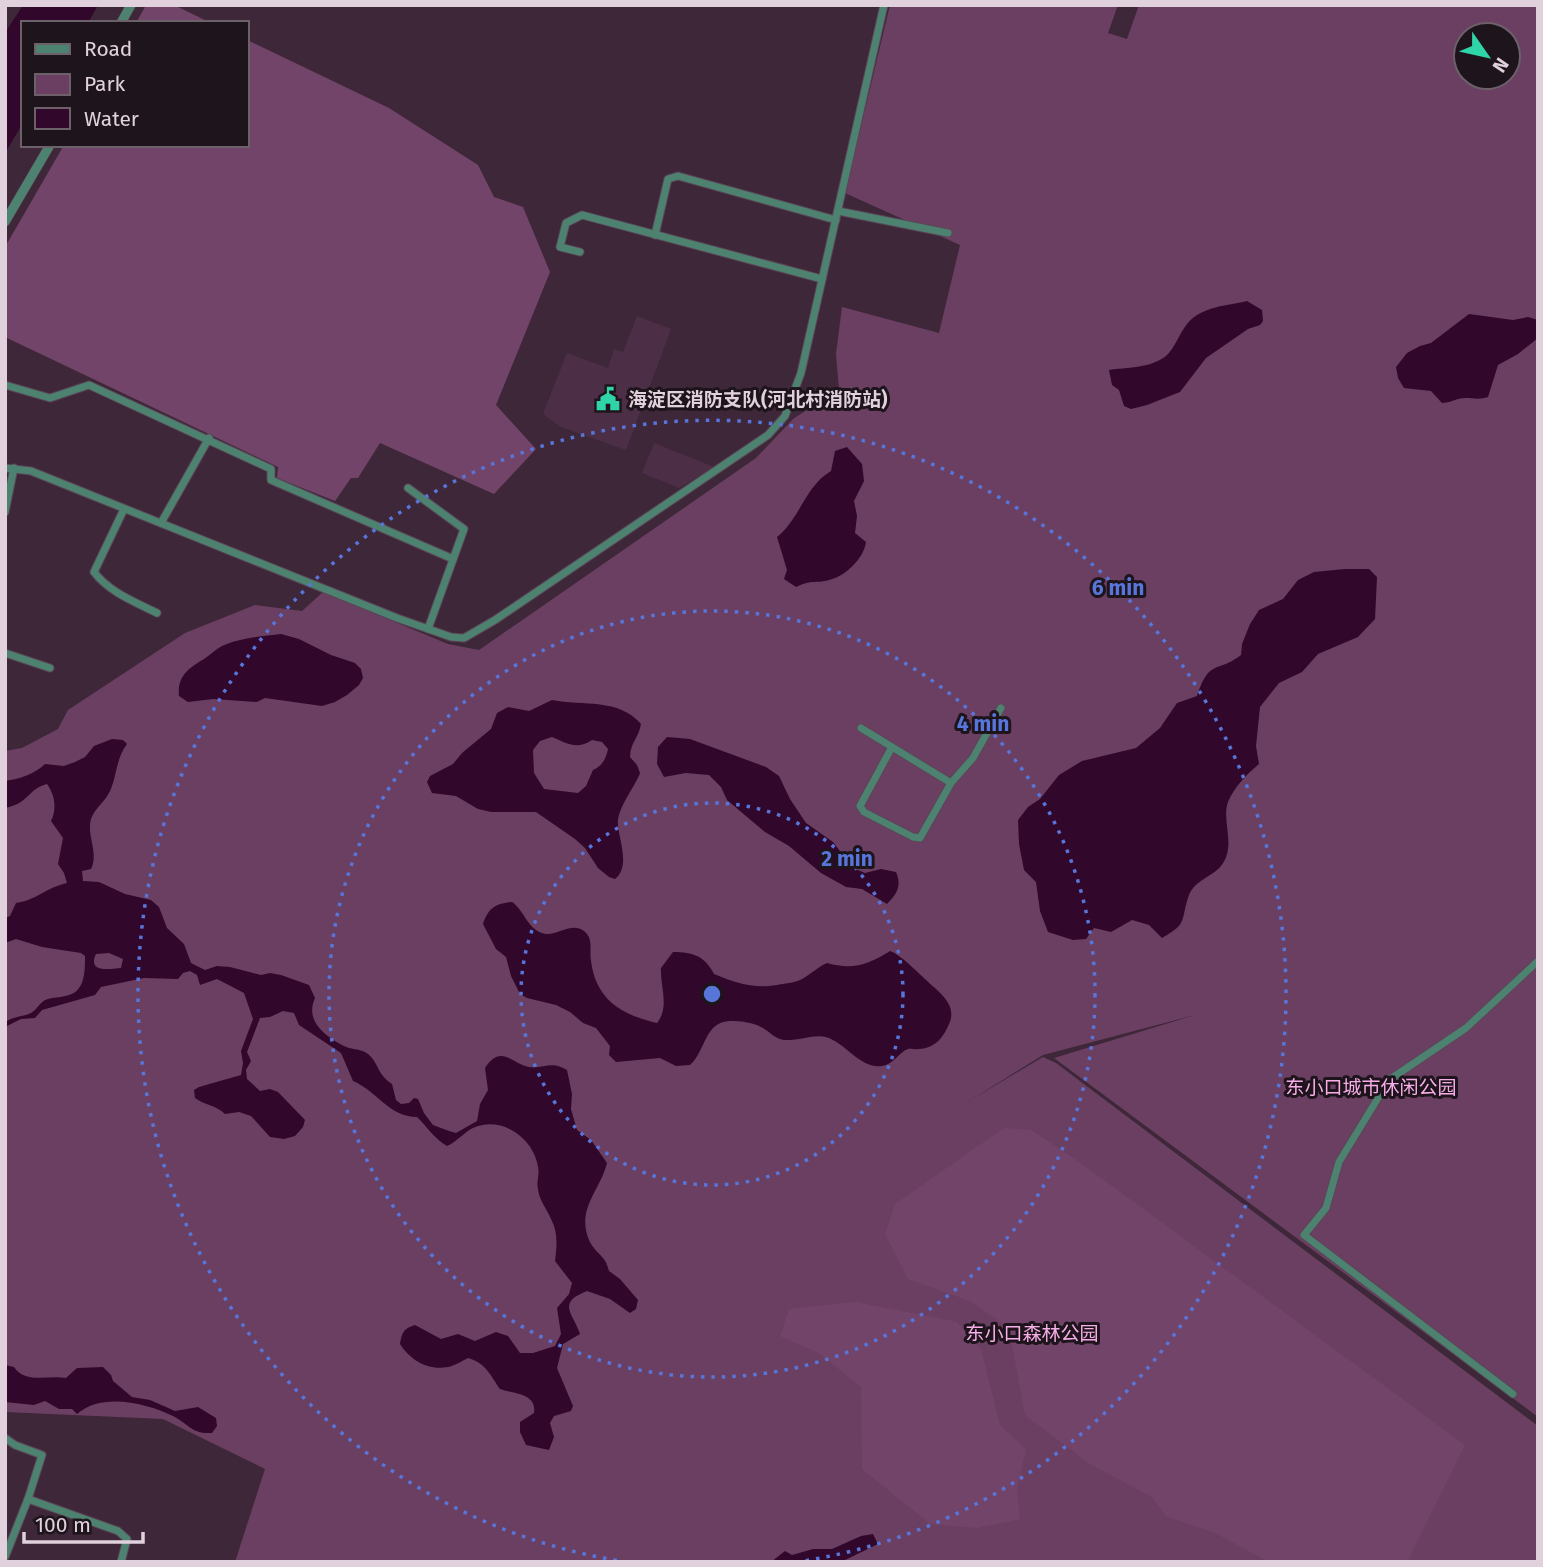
<svg xmlns="http://www.w3.org/2000/svg" width="1543" height="1567" font-family="'Fira Sans','Noto Sans SC',sans-serif">
  <style>
    .built { fill: #4c2f46 }
    .green { fill: #6b3f62; fill-rule: evenodd }
    .forest { fill: #73446a }
    .water { fill: #31072b; fill-rule: evenodd }
    .lines { fill: none; stroke-linecap: round; stroke-linejoin: round }
    .minor-casing { stroke: #5b4657; stroke-width: 9 }
    .tertiary-casing { stroke: #5b4657; stroke-width: 10 }
    .minor { stroke: #4c826f; stroke-width: 7 }
    .tertiary { stroke: #4c826f; stroke-width: 9 }
    .ring { fill: none; stroke: #5875da; stroke-width: 3.5; stroke-dasharray: 3.5 7 }
    .labels { text-anchor: middle; dominant-baseline: central; stroke-width: 6; stroke-linejoin: round; paint-order: stroke }
    .poi-label { font-size: 19px; font-weight: bold; fill: #e1d1dd; stroke: #1e141c; text-anchor: start }
    .park-label { font-size: 19px; fill: #f7ade7; stroke: #1e141c }
    .centre { fill: #5875da; stroke: #1e141c; stroke-width: 3.5 }
    .ring-label { font-size: 21px; text-anchor: middle; font-weight: bold; fill: #5875da; stroke: #1e141c; stroke-width: 6; stroke-linejoin: round; paint-order: stroke }
  </style>
  <rect width="100%" height="100%" fill="#3e2739"/>
  <!-- built -->
  <g class="built">
    <polygon points="637,316 671,329 626,450 561,427 543,414 567,353 608,368 614,349 623,352"/>
    <polygon points="654,443 714,467 679,488 642,473"/>
  </g>
  <!-- green -->
  <path class="green" d="M890 5H1118L1108 33 1127 39 1139 5H1538V1417L1054 1058 1195 1015 1043 1055 969 1101 1043 1057 1056 1063 1538 1426V1562H235L265 1469 163 1419 5 1412V751L22 748 58 729 68 710 185 633 255 605 302 611 323 592 448 644 479 650 756 458 793 419 839 389 836 354 842 307 939 333 960 245 845 193ZM1466 35H1508V77H1466Z"/>
  <!-- forest -->
  <g class="forest">
    <polygon points="146,5 174,5 211,23 136,23"/>
    <polygon points="247,40 389,108 478,165 494,197 523,207 550,272 496,405 536,449 494,494 380,443 358,478 351,478 335,501 277,478 278,467 5,337 5,247 64,145 247,145"/>
    <polygon points="1004,1128 1031,1130 1082,1164 1465,1445 1407,1562 1269,1562 1215,1533 1166,1516 1152,1497 1090,1464 1025,1415 1009,1328 970,1301 908,1279 885,1234 895,1204"/>
    <polygon points="856,1302 957,1322 981,1349 1000,1425 1026,1449 1017,1489 1020,1519 978,1528 930,1524 862,1469 861,1387 819,1353 780,1336 789,1309"/>
  </g>
  <!-- water -->
  <g class="water">
    <polygon points="23,5 98,5 88,23 23,23 23,123 5,153 5,33"/>
    <path d="M1247 301 1262 310 1263 321 1260 325 1248 329 1206 358 1180 392 1147 405 1131 409 1124 406 1119 390 1112 385 1109 370C1127 367 1149 369 1166 356 1175 348 1179 334 1187 324 1202 306 1226 306 1247 301Z"/>
    <path d="M1469 314 1513 320 1528 317 1538 320V338L1518 354 1498 365 1488 397C1479 400 1474 398 1465 398 1457 398 1450 403 1442 403L1431 391 1404 388 1398 378 1396 367 1407 353 1420 346 1431 343Z"/>
    <path d="M847 447 862 464 864 481 854 501 857 516 855 533 866 542C864 558 846 576 829 580 814 584 813 579 796 587L784 579 787 570 777 537C800 519 805 486 831 471L835 451Z"/>
    <path d="M1345 569H1369L1377 577 1375 619 1358 637 1318 654 1302 672 1279 683 1260 707 1256 746 1259 764C1247 774 1234 787 1228 802 1221 821 1237 846 1221 866 1212 877 1195 880 1189 895 1180 920 1189 923 1162 938L1149 925 1132 920 1111 932 1094 928 1086 939 1073 940 1048 932 1040 911 1036 882 1024 870 1019 844 1018 820 1028 807 1040 799 1059 775 1082 761 1136 748 1160 728 1177 703 1197 696C1210 658 1216 674 1241 655L1242 644 1250 624 1259 610 1283 599 1298 580 1314 572Z"/>
    <path d="M281 634 299 639 331 655 355 663 361 669 363 678 359 685 347 695 335 702 322 706 265 698 257 702 213 699 188 702 179 696C177 676 189 668 204 659 210 655 216 649 222 646 239 638 263 636 281 634Z"/>
    <path d="M552 700C583 706 619 698 641 724 639 737 630 743 630 757L637 765 640 773C634 789 616 809 618 826 620 843 630 867 615 879L609 877 598 868 585 848 575 839 536 812H491L478 809 456 796 432 793 427 782 430 776 453 764 462 753 491 729 497 713 508 707 529 711ZM552 737C568 744 577 750 592 740L602 742 608 749C606 759 602 766 593 770L586 786 578 793 544 789 534 773 533 750 540 741Z"/>
    <path d="M667 737 690 739 766 767 779 776 790 799 806 823 833 842 853 868 865 873 881 869 896 872C902 886 897 894 887 904L862 889 846 887 821 873 789 846 765 832 727 800 721 787 709 775 686 773 664 777 657 764 658 747Z"/>
    <path d="M112 739 123 740 127 744C116 758 117 776 110 791 104 804 91 810 90 825 89 839 98 855 91 869L82 871 83 881 99 882 125 894 151 900 159 907 167 928 184 944 191 963 205 970 217 966 230 967 261 975 270 973 281 975 309 985 315 998C305 1020 323 1035 342 1045 350 1050 360 1048 368 1054 379 1063 376 1073 392 1084L396 1100 401 1104 409 1103 414 1098 418 1099 424 1113 433 1125 449 1131 456 1133 477 1121 480 1104 488 1090 485 1068C501 1044 511 1063 529 1067 544 1069 551 1060 567 1070L572 1094 571 1109 577 1130 591 1140 607 1163C600 1191 576 1209 589 1240 596 1255 605 1254 609 1271L620 1279 638 1300 636 1309 630 1313 610 1299 587 1291C556 1303 573 1313 580 1334L563 1344 557 1368 573 1406 571 1411 554 1416 550 1423 554 1437 549 1450 526 1445 520 1432V1422L534 1413C537 1393 514 1394 500 1389 490 1375 486 1363 468 1358 462 1361 454 1366 448 1367 428 1371 410 1360 400 1344 402 1333 403 1329 415 1325L441 1339 458 1334 475 1341 496 1332 508 1336 520 1353H533L555 1346 561 1334 557 1308 569 1294 572 1283 555 1261C557 1246 558 1232 551 1219 547 1209 539 1200 538 1189 536 1182 540 1174 538 1167 534 1139 502 1115 473 1128 464 1132 457 1142 447 1146 434 1138 428 1128 417 1117 389 1117 377 1091 353 1081L341 1053 299 1025 294 1013 283 1011 270 1017 260 1018 247 1052 251 1061 246 1070 247 1079 260 1091 270 1089 278 1092 305 1120 303 1127 295 1136 284 1139 270 1137 251 1116 239 1112 225 1114C216 1105 204 1105 195 1098L194 1090 199 1087 241 1075 243 1063 241 1051 253 1019 244 993 217 979 200 985 197 975 190 971 183 973 178 979 144 978 101 987 95 995 42 1010 35 1018 21 1019 5 1027V1022C14 1016 23 1017 31 1013 38 1009 40 1001 48 999 54 997 59 998 65 996 85 993 85 973 85 956L81 953 42 947 16 939 5 943V918L10 916 16 903C37 900 45 888 67 883L64 873 58 864 63 838 51 821C57 809 55 795 47 784 26 790 30 803 5 808V781C19 779 35 774 45 764L64 766 75 762 85 757 94 746ZM109 953 123 959 121 968C109 969 87 973 96 954Z"/>
    <path d="M512 902C524 910 527 928 542 933 555 938 571 921 584 931 594 939 589 950 591 961 596 1000 622 1015 657 1023 670 1007 660 987 661 968L673 952C693 952 705 956 714 974 736 983 753 989 777 985 787 983 795 983 804 978 812 973 818 967 827 963 852 970 868 965 890 951 902 955 924 979 935 988 946 998 956 1009 949 1024 943 1038 935 1048 919 1049 915 1050 911 1048 908 1049 899 1052 893 1065 882 1066 860 1069 846 1043 826 1037 814 1034 798 1041 784 1040 775 1039 769 1031 761 1027 752 1022 740 1021 730 1021 704 1022 706 1051 690 1065L676 1066 660 1058 616 1062 609 1055 610 1046 596 1028 583 1023 570 1012 556 1005 527 998 520 994 511 976 506 957 496 949 483 924C488 908 496 903 512 902Z"/>
    <path d="M5 1365 14 1367C25 1384 48 1375 66 1378L77 1368 103 1367 111 1375 113 1381 132 1397 150 1400 175 1411 198 1407 216 1418 217 1426 212 1433C191 1434 189 1424 173 1416 146 1403 102 1392 77 1414L72 1409H59L45 1401 34 1405 5 1402Z"/>
    <polygon points="873,1534 878,1544 841,1562 771,1562 785,1551 792,1555 813,1549 832,1549 861,1536"/>
  </g>
  <g class="lines">
    <!-- minor casing -->
    <g class="minor-casing">
      <g id="minor">
        <polyline points="838,211 948,233"/>
        <polyline points="655,235 668,179 678,176 836,220"/>
        <polyline points="580,252 560,247 566,223 582,215 822,279"/>
        <polyline points="5,385 50,398 89,385 271,469 271,480 453,559"/>
        <polyline points="5,468 31,471 397,618 451,637 464,638 495,620 768,435 785,416 801,373 884,5"/>
        <polyline points="408,488 464,529 428,629"/>
        <path d="M124 509 94 572C109 592 135 602 157 613"/>
        <polyline points="5,512 14,468"/>
        <polyline points="161,523 209,438"/>
        <polyline points="5,653 50,668"/>
        <polyline points="861,728 951,783"/>
        <polyline points="892,747 860,806 864,812 913,837 920,838 951,783 973,758 1001,708"/>
        <polyline points="1513,1394 1304,1235 1326,1208 1339,1162 1389,1080 1466,1028 1538,961"/>
        <polyline points="5,1438 15,1445 42,1455 28,1499 5,1557"/>
        <polyline points="28,1499 118,1531 127,1539 121,1562"/>
      </g>
    </g>
    <!-- tertiary casing -->
    <g class="tertiary-casing">
      <g id="tertiary">
        <polyline points="121,23 131,5"/>
        <polyline points="5,222 50,145"/>
      </g>
    </g>
    <!-- minor -->
    <use href="#minor" class="minor"/>
    <!-- tertiary -->
    <use href="#tertiary" class="tertiary"/>
  </g>
  <!-- distance rings -->
  <g class="ring">
    <circle cx="712" cy="994" r="191"/>
    <circle cx="712" cy="994" r="383"/>
    <path d="M627 1562A574 574 0 1 1 797 1562"/>
  </g>
  <!-- icons -->
  <defs>
    <g id="civic-bare" transform="scale(1.89)"><path d="M-.6-6.5H3V-4.5H.6V-3L4-1V1h2V6H-6V1h2V-1L-.6-3ZM-1.2 2.5V6h2.4V2.5Z" fill="#30d4a9" stroke="#1e141c" stroke-width="2.5" paint-order="stroke"/></g>
  </defs>
  <g fill-rule="evenodd">
    <use href="#civic-bare" x="608" y="399"/>
  </g>
  <g class="labels">
    <!-- poi labels -->
    <g class="poi-label">
      <text x="628" y="399">海淀区消防支队(河北村消防站)</text>
    </g>
    <!-- park labels -->
    <g class="park-label">
      <text x="1371" y="1087">东小口城市休闲公园</text>
      <text x="1032" y="1333">东小口森林公园</text>
    </g>
  </g>
  <circle cx="712" cy="994" r="10" class="centre"/>
  <g class="ring-label">
    <text x="1118" y="595">6 min</text>
    <text x="983" y="731">4 min</text>
    <text x="847" y="866">2 min</text>
  </g>
  <!-- border -->
  <rect width="1543" height="1567" fill="none" stroke="#e1d1dd" stroke-width="14"/>
  <!-- legend -->
  <rect x="21" y="21" width="228" height="126" fill="#1e141c" stroke="#6c6069" stroke-width="2"/>
  <rect x="35" y="44" width="35" height="10" fill="#4c826f" stroke="#6c6069" stroke-width="2"/>
  <text x="84" y="56" font-size="21" fill="#e1d1dd">Road</text>
  <rect x="35" y="74" width="35" height="21" fill="#6b3f62" stroke="#6c6069" stroke-width="2"/>
  <text x="84" y="91" font-size="21" fill="#e1d1dd">Park</text>
  <rect x="35" y="108" width="35" height="21" fill="#31072b" stroke="#6c6069" stroke-width="2"/>
  <text x="84" y="126" font-size="21" fill="#e1d1dd">Water</text>
  <!-- north arrow -->
  <g transform="translate(1487 56) rotate(124)"><circle r="33" fill="#1e141c" stroke="#6c6069" stroke-width="2"/>
  <path d="M0-5L12 26L0 18L-12 26Z" fill="#30d4a9"/>
  <text y="-10" font-size="19" font-weight="bold" text-anchor="middle" fill="#e1d1dd">N</text>
  </g>
  <!-- scale -->
  <path d="M24 1532v10h119v-10" fill="none" stroke="#e1d1dd" stroke-width="3.5"/>
  <text x="35" y="1532" font-size="21" fill="#e1d1dd" stroke="#1e141c" stroke-width="5" paint-order="stroke">100 m</text>
</svg>
